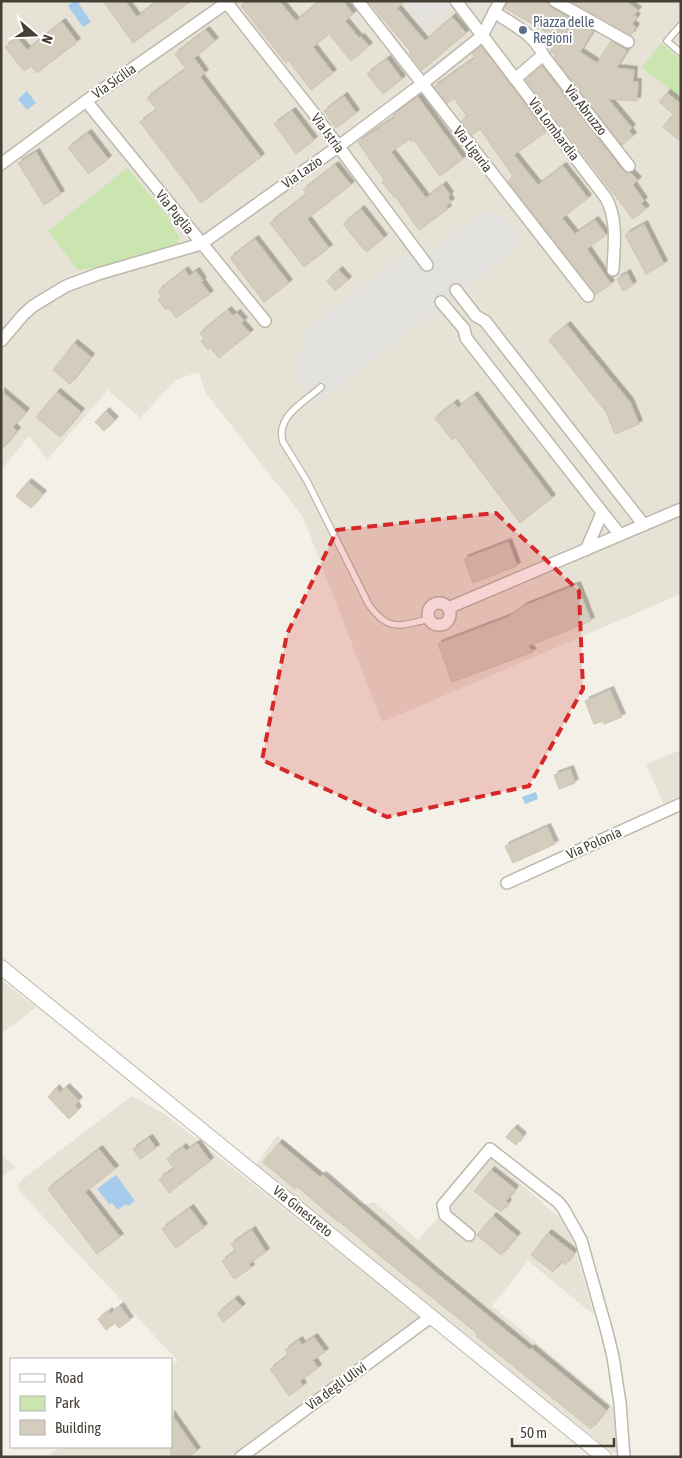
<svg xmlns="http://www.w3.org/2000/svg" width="682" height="1458" font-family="'Asap Condensed',sans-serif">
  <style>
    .residential { fill: #e6e2d5 }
    .green { fill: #cbe5b1 }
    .parking { fill: #e4e2df }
    .water { fill: #a5cced }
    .building { fill: #d4ccbd; stroke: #cec4b0; filter: url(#shadow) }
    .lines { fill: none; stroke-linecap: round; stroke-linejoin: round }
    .service-casing { stroke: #beb8aa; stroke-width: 8 }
    .minor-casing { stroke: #beb8aa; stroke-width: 14 }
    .tertiary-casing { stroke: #beb8aa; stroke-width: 16 }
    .service { stroke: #fff; stroke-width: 5.5 }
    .minor { stroke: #fff; stroke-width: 11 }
    .tertiary { stroke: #fff; stroke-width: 14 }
    .marked { fill: #d62828; fill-opacity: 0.2; stroke: #d62828; stroke-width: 4; stroke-dasharray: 10 6; stroke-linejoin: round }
    .service-dot { fill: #5c6f8a; stroke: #fff; stroke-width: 2 }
    .labels { text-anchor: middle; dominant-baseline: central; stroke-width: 4; stroke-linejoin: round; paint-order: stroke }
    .service-label { font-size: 14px; fill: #4e5e75; stroke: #fff; text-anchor: start }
    .street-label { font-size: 14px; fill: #454036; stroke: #fff }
  </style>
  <defs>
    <filter id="shadow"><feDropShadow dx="3.5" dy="-3.5" stdDeviation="0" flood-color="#0004"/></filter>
  </defs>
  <rect width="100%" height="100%" fill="#f3f0e7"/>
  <!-- residential -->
  <g class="residential">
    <polygon points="1,1 681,1 681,594 382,722 303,517 205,392 199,372 176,380 140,418 108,390 47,460 29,436 1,470"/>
    <polygon points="681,750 681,812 669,817 646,764"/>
    <polygon points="1,980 36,1007 1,1034"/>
    <polygon points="132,1096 166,1115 420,1317 232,1457 46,1457 60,1447 171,1447 171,1366 178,1361 20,1192 18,1185 24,1178"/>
    <polygon points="277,1135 363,1205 374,1202 418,1240 491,1158 561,1219 573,1242 594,1315 528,1261 492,1306 618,1411 619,1450 613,1453 256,1165"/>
    <polygon points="1,1154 15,1167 1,1177"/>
  </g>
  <!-- green -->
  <g class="green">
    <polygon points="661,43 681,60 681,92 677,96 642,67"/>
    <polygon points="127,168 166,214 179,237 178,244 94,268 78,270 48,231"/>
  </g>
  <!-- parking -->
  <g class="parking">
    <polygon points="404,1 446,1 451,7 424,27"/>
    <polygon points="500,7 550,38 539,56 534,48 504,26 491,37 485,34"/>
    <polygon points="491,212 499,215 507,220 523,243 317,403 300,382 295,371 296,363 299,355 308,347 299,335 420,243 429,253 475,217"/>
  </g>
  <!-- water -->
  <g class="water">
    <polygon points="74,1 77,1 91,22 83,27 68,6"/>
    <polygon points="27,91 36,103 27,110 18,99"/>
    <polygon points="536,792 538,799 525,804 522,797"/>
    <polygon points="116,1175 135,1201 128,1206 126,1204 118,1210 112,1203 109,1204 97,1189"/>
  </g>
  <!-- building -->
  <g class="building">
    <polygon points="103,1 125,1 137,17 158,1 191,1 133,43"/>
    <polygon points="246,1 279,1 296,21 320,1 343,1 353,14 345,21 359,38 361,37 369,46 351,61 329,34 313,47 333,73 311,90 289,61 286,63 241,6"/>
    <polygon points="368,1 405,1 397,8 425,41 452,17 466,33 422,70 409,53 411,52"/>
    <polygon points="507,1 548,1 551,8 593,31 580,52 597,63 611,41 627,51 616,68 634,70 633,82 638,82 637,101 608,99 632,128 629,131 633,136 622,145 554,57 556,55 550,52 558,39 505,8"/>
    <polygon points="571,1 625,1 638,10 634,15 637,17 632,24 636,27 631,35"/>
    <polygon points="62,22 77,42 37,73 31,66 24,71 5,47 17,38 27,50"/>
    <polygon points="206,30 215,41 194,58 205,73 200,77 261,157 201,203 140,122 157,110 147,98 186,69 175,54"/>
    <polygon points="481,46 546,132 514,155 538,185 563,166 588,198 562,218 575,234 595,220 606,235 587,249 611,284 595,295 508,181 513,176 480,129 472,135 461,121 467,116 454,98 447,103 434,87 475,58 472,53"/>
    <polygon points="387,59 402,79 383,94 367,74"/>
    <polygon points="542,66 623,171 631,173 638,180 633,185 644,201 641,203 646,209 633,219 526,80"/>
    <polygon points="667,93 681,104 681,142 663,127 673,114 659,102"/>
    <polygon points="344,96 356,113 336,128 324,111"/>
    <polygon points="418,97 463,159 440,176 414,140 411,142 410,139 391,152 426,198 443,185 450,195 448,197 451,202 446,206 448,209 419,230 395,196 394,197 382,182 384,180 358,142 395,117 393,115"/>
    <polygon points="292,111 314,140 296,154 274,124"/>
    <polygon points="88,133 108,159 89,174 68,148"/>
    <polygon points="36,152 61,194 44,205 18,163"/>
    <polygon points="335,165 351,185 307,219 329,248 304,267 270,223 307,194 303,190"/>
    <polygon points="361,209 384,238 366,252 343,224"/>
    <polygon points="644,224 664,264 646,274 625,235"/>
    <polygon points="255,239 289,283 264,302 230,258"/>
    <polygon points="185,270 189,276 196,271 203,281 201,282 210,294 176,318 168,307 166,310 158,300 162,297 158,291"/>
    <polygon points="339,270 348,280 335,291 327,281"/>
    <polygon points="627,273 633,285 623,291 617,279"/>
    <polygon points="228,310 233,316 237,313 244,321 241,323 250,333 219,358 210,347 208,350 201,341 204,338 200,333"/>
    <polygon points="567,325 630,402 639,424 615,434 606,412 549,340"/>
    <polygon points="74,343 91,357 70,384 53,370"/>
    <polygon points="1,391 26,412 13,427 17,431 1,450"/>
    <polygon points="57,392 81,412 60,437 36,417"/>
    <polygon points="474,395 552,498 520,523 455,437 452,440 435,418 454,403 458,408"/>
    <polygon points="106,411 115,420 104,431 95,422"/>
    <polygon points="28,482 43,494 31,508 16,496"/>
    <polygon points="508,542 517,566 473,583 464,559"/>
    <polygon points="577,585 591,621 528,646 533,652 452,682 438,644 509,617 524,606"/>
    <polygon points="610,690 622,717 604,724 603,721 594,724 585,701"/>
    <polygon points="570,769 575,783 559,789 554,775"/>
    <polygon points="547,827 555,844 513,863 505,846"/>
    <polygon points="66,1087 79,1100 75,1105 78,1110 69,1119 48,1097 56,1088 60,1093"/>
    <polygon points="514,1128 523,1136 516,1145 506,1137"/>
    <polygon points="149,1138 156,1148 140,1159 133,1149"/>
    <polygon points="197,1143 210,1161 169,1193 159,1179 174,1169 167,1159 183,1147 186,1151"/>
    <polygon points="279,1143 320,1177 323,1175 435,1272 530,1350 531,1348 606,1410 591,1429 476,1336 478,1334 379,1255 339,1221 338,1222 297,1186 295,1189 263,1162"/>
    <polygon points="99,1149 115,1169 85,1192 120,1237 97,1254 48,1189"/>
    <polygon points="491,1170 515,1189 506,1201 508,1203 501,1212 474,1191"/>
    <polygon points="190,1208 204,1227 176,1248 162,1229"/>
    <polygon points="493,1216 517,1236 501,1255 477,1235"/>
    <polygon points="252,1230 266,1252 249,1264 251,1268 234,1279 222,1261 236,1251 231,1244"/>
    <polygon points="548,1233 574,1253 565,1265 561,1261 553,1272 531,1255"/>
    <polygon points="235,1299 242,1307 223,1322 217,1314"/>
    <polygon points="120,1306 130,1320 119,1328 115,1323 106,1330 98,1319 109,1311 110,1314"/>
    <polygon points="314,1337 325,1352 313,1360 318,1368 300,1381 303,1386 289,1396 270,1369 289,1355 285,1350 299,1340 302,1345"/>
    <polygon points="171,1414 197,1451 188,1457 171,1457"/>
  </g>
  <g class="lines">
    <!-- service casing -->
    <g class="service-casing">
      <g id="service">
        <polyline points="681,25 667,41 681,53"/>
        <path d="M321 387C305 402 275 416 283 442L307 481 369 605C388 632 400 626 429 619"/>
      </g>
    </g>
    <!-- minor casing -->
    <g class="minor-casing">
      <g id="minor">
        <polyline points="358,1 588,296"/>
        <path d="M456 1 606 198C618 220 614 246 613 270"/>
        <polyline points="555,1 628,42"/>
        <polyline points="227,3 312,111 427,265"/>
        <path d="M494 12C512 24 534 34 543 55L515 79"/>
        <polyline points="543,55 629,166"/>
        <polyline points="86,101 265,321"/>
        <polyline points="1,164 86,101 229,1"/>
        <polyline points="456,290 476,316 485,321 644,525"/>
        <polyline points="441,302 464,329 466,338 620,535"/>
        <polyline points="1,341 23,315 33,306 66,286 98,274 201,244 339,146 422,84 482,36 500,1"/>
        <polyline points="586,550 602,513"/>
        <circle cx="439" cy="614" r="11"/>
        <polyline points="448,608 681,509"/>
        <polyline points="507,883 681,804"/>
        <polyline points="469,1235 445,1215 443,1205 490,1149 558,1202 563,1208 581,1240 607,1332 613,1357 620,1403 624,1457"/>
        <polyline points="241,1457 432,1316"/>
      </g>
    </g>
    <!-- tertiary casing -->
    <g class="tertiary-casing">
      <polyline id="tertiary" points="1,967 604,1457"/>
    </g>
    <!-- service -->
    <use href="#service" class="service"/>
    <!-- minor -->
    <use href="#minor" class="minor"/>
    <!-- tertiary -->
    <use href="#tertiary" class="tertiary"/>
  </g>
  <!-- marked area -->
  <path class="marked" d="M496 513 579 591 583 689 529 786 387 817 262 760 287 634 337 530Z"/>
  <!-- markers -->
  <circle class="service-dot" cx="523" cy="30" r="5"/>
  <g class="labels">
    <!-- service labels -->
    <g class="service-label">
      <text x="533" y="22">Piazza delle<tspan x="533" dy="16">Regioni</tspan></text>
    </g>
    <!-- street labels -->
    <g class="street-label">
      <text transform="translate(114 81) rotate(-35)">Via Sicilia</text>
      <text transform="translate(586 110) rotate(52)">Via Abruzzo</text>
      <text transform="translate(554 129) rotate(53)">Via Lombardia</text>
      <text transform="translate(328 133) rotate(53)">Via Istria</text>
      <text transform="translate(473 149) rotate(52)">Via Liguria</text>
      <text transform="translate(302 172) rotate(-35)">Via Lazio</text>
      <text transform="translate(175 212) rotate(51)">Via Puglia</text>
      <text transform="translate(594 843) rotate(-24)">Via Polonia</text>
      <text transform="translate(303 1211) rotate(39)">Via Ginestreto</text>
      <text transform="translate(336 1386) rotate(-36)">Via degli Ulivi</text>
    </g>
  </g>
  <!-- border -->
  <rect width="682" height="1458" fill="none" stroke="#454036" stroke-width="5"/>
  <!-- legend -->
  <rect x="10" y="1358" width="162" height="90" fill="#ffffff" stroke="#b5b3af"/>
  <rect x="20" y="1374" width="25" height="8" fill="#ffffff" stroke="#b5b3af"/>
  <text x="55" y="1383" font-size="15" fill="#454036">Road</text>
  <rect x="20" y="1396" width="25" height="15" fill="#cbe5b1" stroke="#b5b3af"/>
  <text x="55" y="1408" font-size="15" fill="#454036">Park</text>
  <rect x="20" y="1420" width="25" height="15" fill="#d4ccbd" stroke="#b5b3af"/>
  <text x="55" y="1433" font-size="15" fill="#454036">Building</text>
  <!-- north arrow -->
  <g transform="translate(35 35) rotate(109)" stroke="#ffffff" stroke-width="4" paint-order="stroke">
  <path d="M0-4L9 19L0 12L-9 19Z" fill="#454036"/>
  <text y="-8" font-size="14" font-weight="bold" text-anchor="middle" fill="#454036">N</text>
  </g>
  <!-- scale -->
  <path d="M512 1438v8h102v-8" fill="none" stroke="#454036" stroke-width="2.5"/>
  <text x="520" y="1438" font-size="15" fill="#454036" stroke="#ffffff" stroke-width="4" paint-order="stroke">50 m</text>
</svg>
